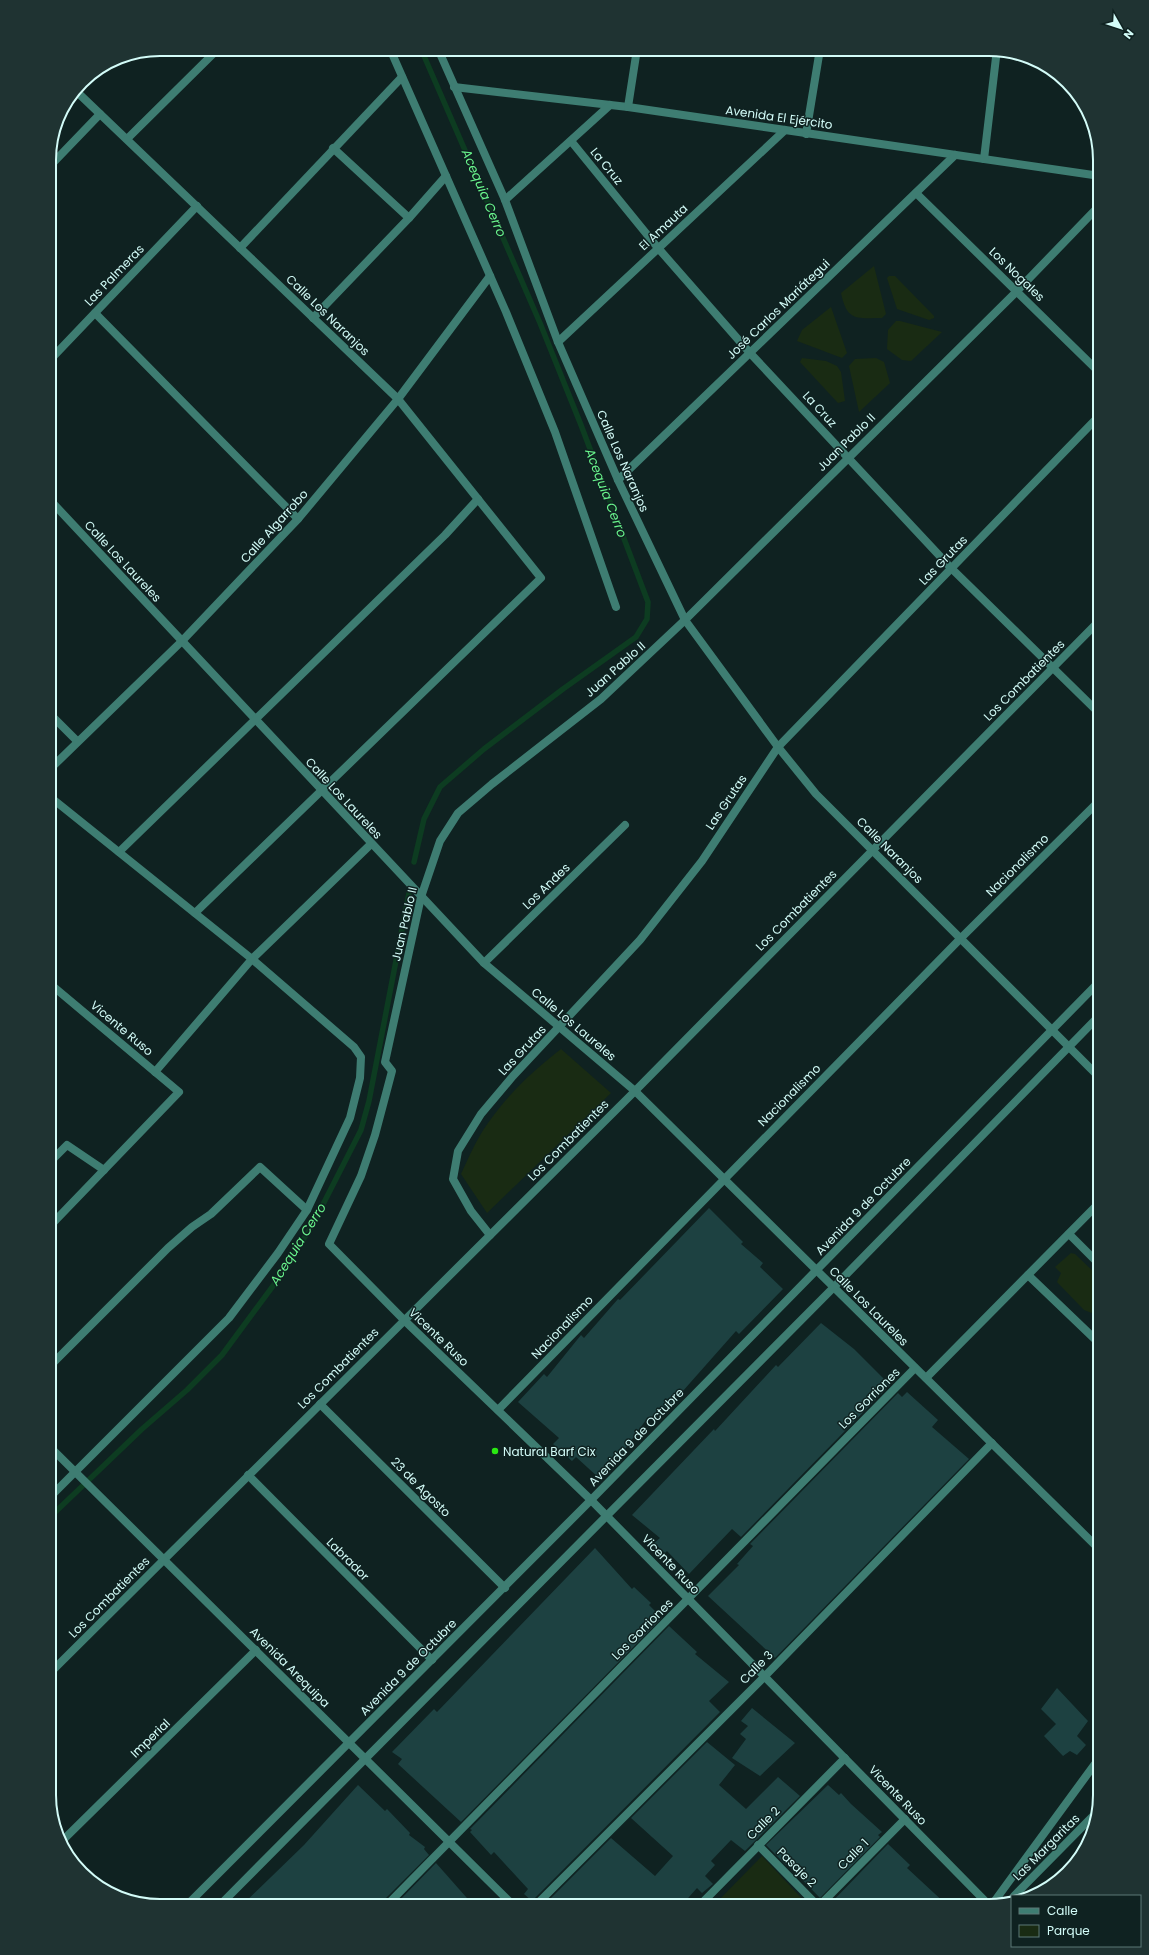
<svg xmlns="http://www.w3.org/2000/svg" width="1149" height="1955" font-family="Poppins,sans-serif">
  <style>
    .green { fill: #192b13 }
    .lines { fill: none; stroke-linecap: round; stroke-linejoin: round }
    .stream { stroke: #0d3c21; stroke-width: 5.5 }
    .building { fill: #1d4141 }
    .service { stroke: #3e7d72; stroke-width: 8 }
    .minor { stroke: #3e7d72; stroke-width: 8 }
    .tertiary { stroke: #3e7d72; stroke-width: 8 }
    .poi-dot { fill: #2ae912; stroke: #0f2221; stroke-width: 1.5 }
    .labels { text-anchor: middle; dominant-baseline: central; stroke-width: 3; stroke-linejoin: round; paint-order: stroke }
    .street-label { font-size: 12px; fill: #d3fcf8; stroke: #0f2221 }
    .poi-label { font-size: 12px; fill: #d3fcf8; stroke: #0f2221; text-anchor: start }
    .water-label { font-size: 13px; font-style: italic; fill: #69f48c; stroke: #0f2221 }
    .rim { fill: none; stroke: #d3fcf8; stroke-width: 2 }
  </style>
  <rect width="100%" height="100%" fill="#0f2221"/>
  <!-- green -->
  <g class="green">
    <path d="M874 266 886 314 882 318C857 318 847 322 841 293Z"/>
    <polygon points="889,276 895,276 934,316 934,318 929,320 897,309 887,278"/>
    <polygon points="831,307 847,353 842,358 797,341 802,330"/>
    <polygon points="896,321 900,321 942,332 911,361 902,360 887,349 888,330"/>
    <polygon points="802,358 826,361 837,366 841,372 845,401 838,403 800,362"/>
    <polygon points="876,358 884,362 890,383 859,412 849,366 855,359"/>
    <path d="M561 1049 611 1093 487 1213 461 1174C469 1157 477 1138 488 1123 508 1094 534 1070 561 1049Z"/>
    <polygon points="1071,1253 1075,1254 1100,1278 1100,1309 1097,1315 1084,1310 1057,1282 1061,1273 1055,1267"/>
    <polygon points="762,1856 809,1906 718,1906 715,1904"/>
  </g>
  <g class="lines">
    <!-- stream -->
    <g class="stream">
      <polyline points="414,862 424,819 440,787 484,749 563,689 636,637 647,619 648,602 581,425 540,323 421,49"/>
      <polyline points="49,1518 142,1429 187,1390 222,1355 284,1271 314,1222 361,1130 369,1101 409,893"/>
    </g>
  </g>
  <!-- building -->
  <g class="building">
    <polygon points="709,1208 743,1242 741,1244 763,1263 760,1267 783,1289 739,1334 736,1331 667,1409 664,1407 653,1421 648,1417 623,1452 599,1478 576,1457 572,1461 553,1444 559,1438 518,1402 544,1374 547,1377 581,1335 584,1338 618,1299 620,1300"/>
    <polygon points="821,1323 854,1349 890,1385 741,1537 732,1529 689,1574 667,1551 665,1553 654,1543 660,1538 632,1515 714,1429 715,1431 776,1365 778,1367"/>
    <polygon points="907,1392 938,1420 932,1427 969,1459 775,1658 708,1596 739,1565 737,1564 753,1546 750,1544 898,1393 902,1397"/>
    <polygon points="595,1548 632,1589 634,1587 651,1603 649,1605 662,1618 461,1822 398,1764 402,1759 392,1752 434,1709 437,1712"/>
    <polygon points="669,1626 697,1652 695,1654 729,1682 709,1701 720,1712 532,1901 524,1894 528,1889 494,1852 491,1855 470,1832 472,1830 470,1829"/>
    <polygon points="1057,1688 1088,1721 1077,1736 1086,1745 1077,1755 1070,1751 1063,1756 1044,1736 1056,1724 1041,1709"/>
    <polygon points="752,1708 795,1743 760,1776 732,1758 746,1739 740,1734 748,1726 741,1721"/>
    <polygon points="707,1742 735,1765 719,1785 746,1809 778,1777 800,1796 745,1851 731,1840 711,1861 715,1865 705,1876 713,1884 702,1893 697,1888 681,1906 543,1906 611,1838 655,1876 673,1856 631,1818"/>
    <polygon points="358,1785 385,1811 387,1809 410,1833 409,1835 425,1847 424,1849 429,1855 382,1902 381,1906 241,1906 304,1845"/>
    <polygon points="828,1785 839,1795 841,1793 851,1804 882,1832 878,1835 880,1837 820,1898 787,1864 786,1865 766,1845"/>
    <polygon points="888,1844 910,1865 907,1868 948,1906 828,1906"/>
    <polygon points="436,1863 474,1906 394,1906"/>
  </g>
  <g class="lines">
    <!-- service -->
    <polyline class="service" points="991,1906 1100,1757"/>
    <!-- minor -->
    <g class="minor">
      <polyline points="390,49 506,312 555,432 616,607"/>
      <polyline points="438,49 505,200 558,342 618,480 685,620 778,747 816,794 1100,1078"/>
      <polyline points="454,87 628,107 1100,176"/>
      <polyline points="75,90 398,399 541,578 195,913"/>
      <polyline points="628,107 637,49"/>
      <polyline points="806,134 820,49"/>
      <polyline points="127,139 218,49"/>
      <polyline points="571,141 658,248 750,353 951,568 1100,714"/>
      <polyline points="333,148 409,218"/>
      <polyline points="984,159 997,49"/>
      <polyline points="49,167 100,114"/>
      <polyline points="916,193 1100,373"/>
      <polyline points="505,200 610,105"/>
      <polyline points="240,248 402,77"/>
      <polyline points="95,313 298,519"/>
      <polyline points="313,318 409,218 446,176"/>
      <polyline points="558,342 785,130"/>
      <polyline points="49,361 197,206"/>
      <polyline points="618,480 955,155"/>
      <polyline points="49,499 484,963 635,1091 1100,1550"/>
      <polyline points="49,713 77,741"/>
      <polyline points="49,770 182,641 298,519 398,399 490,276"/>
      <polyline points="119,852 445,535 478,499"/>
      <polyline points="484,963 625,825"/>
      <polyline points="155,1072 252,959 371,844"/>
      <polyline points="49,1163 67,1145 104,1170"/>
      <polyline points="49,1227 179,1092 49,983"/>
      <polyline points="1069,1234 1100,1265"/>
      <polyline points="490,1235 471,1211 453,1179 458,1151 481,1114 513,1076 640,940 702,861 778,747 1100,415"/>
      <polyline points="1028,1275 1100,1344"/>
      <polyline points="49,1367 168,1248 192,1227 211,1214 260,1167 307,1210"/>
      <polyline points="926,1378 1100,1202"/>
      <polyline points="320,1404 505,1588"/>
      <polyline points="498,1410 961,938 1100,800"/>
      <polyline points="248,1475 432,1660"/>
      <polyline points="49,1498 229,1318 278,1253 307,1210 350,1118 360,1078 361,1057 354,1047 252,959 49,796"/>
      <polyline points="49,1674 635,1091 1100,620"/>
      <polyline points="60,1843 256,1650"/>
      <polyline points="758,1845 818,1906"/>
      <polyline points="1014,1896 1094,1815"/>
      <polyline points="386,1906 915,1368"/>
      <polyline points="535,1906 765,1676 992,1443"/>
      <polyline points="699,1906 845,1758"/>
      <polyline points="819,1906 905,1819"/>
      <polyline points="990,1906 591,1500 404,1320 329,1244 361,1176 375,1135 392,1071 385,1062 421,897 440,841 458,813 492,784 601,699 685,620 1017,291 1100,205"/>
    </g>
    <!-- tertiary -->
    <g class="tertiary">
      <polyline points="49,1446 514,1906"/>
      <polyline points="186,1906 591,1500 1100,981"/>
      <polyline points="219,1906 834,1287 1100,1015"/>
    </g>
  </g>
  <!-- markers -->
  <circle class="poi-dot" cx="495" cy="1451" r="4"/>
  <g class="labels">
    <!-- street labels -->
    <g class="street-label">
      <text transform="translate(779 117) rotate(8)">Avenida El Ejército</text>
      <text transform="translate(607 166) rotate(51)">La Cruz</text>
      <text transform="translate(663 227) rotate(-43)">El Amauta</text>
      <text transform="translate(1017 274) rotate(44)">Los Nogales</text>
      <text transform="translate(114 275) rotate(-46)">Las Palmeras</text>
      <text transform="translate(778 309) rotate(-44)">José Carlos Mariátegui</text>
      <text transform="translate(328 315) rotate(44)">Calle Los Naranjos</text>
      <text transform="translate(820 409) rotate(47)">La Cruz</text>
      <text transform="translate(846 442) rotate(-45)">Juan Pablo II</text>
      <text transform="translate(623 461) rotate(66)">Calle Los Naranjos</text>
      <text transform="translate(274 526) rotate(-48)">Calle Algarrobo</text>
      <text transform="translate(943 560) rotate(-46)">Las Grutas</text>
      <text transform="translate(123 561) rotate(47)">Calle Los Laureles</text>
      <text transform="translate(615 669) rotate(-42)">Juan Pablo II</text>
      <text transform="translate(1024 680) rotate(-45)">Los Combatientes</text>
      <text transform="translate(344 798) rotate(47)">Calle Los Laureles</text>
      <text transform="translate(726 802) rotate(-56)">Las Grutas</text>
      <text transform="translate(890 850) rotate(45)">Calle Naranjos</text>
      <text transform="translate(1017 865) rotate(-45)">Nacionalismo</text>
      <text transform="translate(546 886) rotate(-44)">Los Andes</text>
      <text transform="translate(796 910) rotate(-45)">Los Combatientes</text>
      <text transform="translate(404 924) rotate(-77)">Juan Pablo II</text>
      <text transform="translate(574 1024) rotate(40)">Calle Los Laureles</text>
      <text transform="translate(122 1028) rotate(40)">Vicente Ruso</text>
      <text transform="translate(522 1050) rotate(-47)">Las Grutas</text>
      <text transform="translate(789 1095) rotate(-45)">Nacionalismo</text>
      <text transform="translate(568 1140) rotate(-45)">Los Combatientes</text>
      <text transform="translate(863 1206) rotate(-46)">Avenida 9 de Octubre</text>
      <text transform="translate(869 1306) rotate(45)">Calle Los Laureles</text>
      <text transform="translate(562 1327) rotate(-46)">Nacionalismo</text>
      <text transform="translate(439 1337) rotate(44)">Vicente Ruso</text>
      <text transform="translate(338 1368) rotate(-45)">Los Combatientes</text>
      <text transform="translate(869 1398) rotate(-45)">Los Gorriones</text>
      <text transform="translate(636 1437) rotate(-46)">Avenida 9 de Octubre</text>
      <text transform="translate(421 1487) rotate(45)">23 de Agosto</text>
      <text transform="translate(348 1559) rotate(45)">Labrador</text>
      <text transform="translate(671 1564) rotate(46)">Vicente Ruso</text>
      <text transform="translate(109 1597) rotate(-45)">Los Combatientes</text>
      <text transform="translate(642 1629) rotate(-45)">Los Gorriones</text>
      <text transform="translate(290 1667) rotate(45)">Avenida Arequipa</text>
      <text transform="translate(408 1667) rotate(-45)">Avenida 9 de Octubre</text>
      <text transform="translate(756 1667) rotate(-45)">Calle 3</text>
      <text transform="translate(150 1738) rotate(-44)">Imperial</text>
      <text transform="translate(898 1795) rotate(46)">Vicente Ruso</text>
      <text transform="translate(763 1823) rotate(-45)">Calle 2</text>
      <text transform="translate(1046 1847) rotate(-45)">Las Margaritas</text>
      <text transform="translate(853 1854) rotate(-45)">Calle 1</text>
      <text transform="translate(797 1867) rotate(45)">Pasaje 2</text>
    </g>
    <!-- poi labels -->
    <g class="poi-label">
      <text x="503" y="1451">Natural Barf Cix</text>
    </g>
    <!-- water labels -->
    <g class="water-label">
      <text transform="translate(484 193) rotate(67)">Acequia Cerro</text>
      <text transform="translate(606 493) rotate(69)">Acequia Cerro</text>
      <text transform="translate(298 1244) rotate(-58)">Acequia Cerro</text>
    </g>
  </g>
  <!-- crop -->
  <path d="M0 0H1149V1955H0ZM160 56H989A104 104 0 0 1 1093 160V1795A104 104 0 0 1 989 1899H160A104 104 0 0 1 56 1795V160A104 104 0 0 1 160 56Z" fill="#1f3332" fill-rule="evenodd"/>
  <path class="rim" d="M160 56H989A104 104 0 0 1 1093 160V1795A104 104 0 0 1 989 1899H160A104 104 0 0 1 56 1795V160A104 104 0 0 1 160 56Z"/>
  <!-- legend -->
  <rect x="1011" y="1895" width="130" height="52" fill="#0f2221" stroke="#5d7977"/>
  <rect x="1019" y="1908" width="20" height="6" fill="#3e7d72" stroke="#5d7977"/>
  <text x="1047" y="1915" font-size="12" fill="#d3fcf8">Calle</text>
  <rect x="1019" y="1925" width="20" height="12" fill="#192b13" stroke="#5d7977"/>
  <text x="1047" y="1935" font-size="12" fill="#d3fcf8">Parque</text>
  <!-- north arrow -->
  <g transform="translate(1121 28) rotate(129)" stroke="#0f2221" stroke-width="3" paint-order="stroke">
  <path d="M0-3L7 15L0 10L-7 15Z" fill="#d3fcf8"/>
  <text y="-6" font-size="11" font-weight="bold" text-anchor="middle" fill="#d3fcf8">N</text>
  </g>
</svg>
